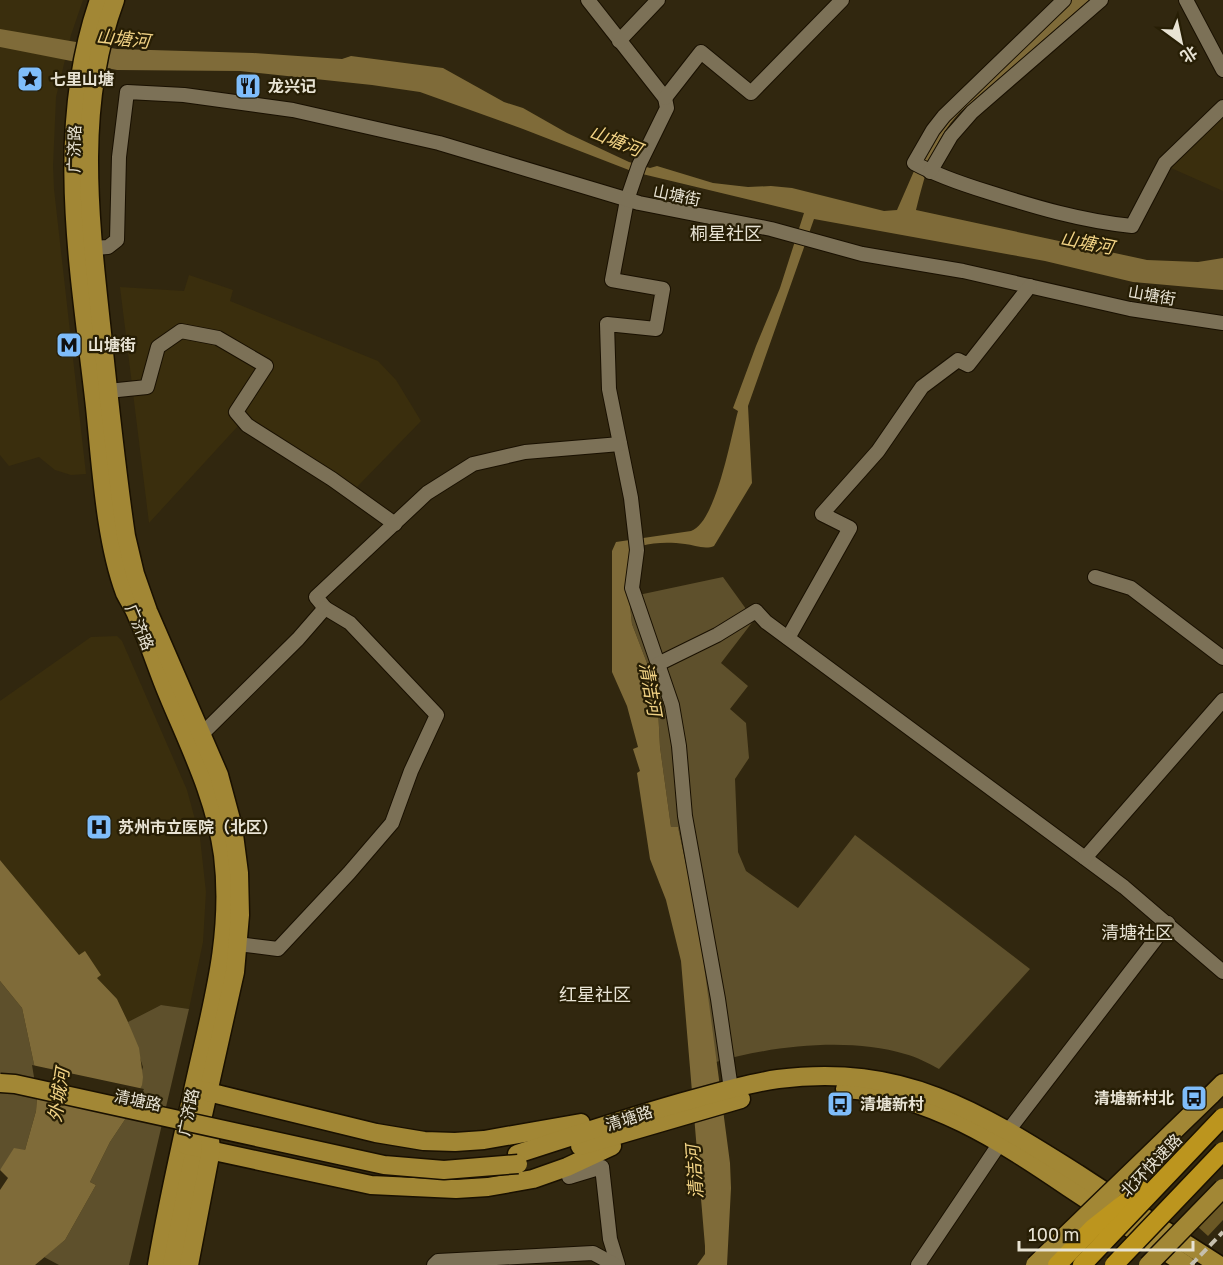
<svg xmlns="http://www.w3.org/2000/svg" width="1223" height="1265" font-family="'Golos Text','Noto Sans SC',sans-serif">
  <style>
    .built { fill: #3a2e0d }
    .green { fill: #5e502c }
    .forest { fill: #6b5825 }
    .water { fill: #7f6b39 }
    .pier { fill: #31270f }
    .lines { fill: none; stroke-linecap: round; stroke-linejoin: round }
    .minor-casing { stroke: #191000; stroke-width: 16 }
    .major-casing { stroke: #191000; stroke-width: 21 }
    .minor { stroke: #7c7157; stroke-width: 14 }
    .major { stroke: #a28735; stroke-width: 18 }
    .rail { stroke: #c5bfae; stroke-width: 4; stroke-dasharray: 9 4.5; stroke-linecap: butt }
    .major-bridge-casing { stroke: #191000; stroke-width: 21; stroke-linecap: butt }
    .highway-bridge-casing { stroke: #191000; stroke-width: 21; stroke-linecap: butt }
    .major-bridge { stroke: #a28735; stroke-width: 18 }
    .highway-bridge { stroke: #bc951e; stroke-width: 18 }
    .labels { text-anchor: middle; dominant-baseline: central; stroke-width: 4.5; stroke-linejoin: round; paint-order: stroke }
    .poi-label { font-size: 16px; font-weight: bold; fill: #e8e3d4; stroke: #271e05; text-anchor: start }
    .street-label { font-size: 16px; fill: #e8e3d4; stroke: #271e05 }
    .water-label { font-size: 18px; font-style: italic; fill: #f2d385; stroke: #271e05 }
    .neighbourhood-label { font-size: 18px; fill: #e8e3d4; stroke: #271e05 }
  </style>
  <rect width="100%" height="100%" fill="#31270f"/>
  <!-- built -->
  <g class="built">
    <polygon points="0,0 83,0 71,35 56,97 53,166 54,189 86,474 71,475 55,470 39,457 9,466 0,455"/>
    <polygon points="1223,110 1223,191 1171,168"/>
    <polygon points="189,275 233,290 230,301 378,361 396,380 421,421 355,489 306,469 238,426 149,523 120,287 184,291"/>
    <polygon points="117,636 122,641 187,790 200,838 206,892 203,942 189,1009 161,1005 128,1022 117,999 97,978 84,952 79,955 0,860 0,701 91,637"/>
  </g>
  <!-- green -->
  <g class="green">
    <path d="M723 577 754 620 721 663 748 686 730 709 746 723 749 758 735 779 738 852 746 871 798 908 855 835 1030 969 939 1069C928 1063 917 1057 905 1054 849 1037 771 1046 716 1062L689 876 678 827H671L660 747 657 689 632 624 629 597Z"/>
    <polygon points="0,981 22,1008 38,1083 36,1111 25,1150 0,1170"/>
    <polygon points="161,1005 189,1009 129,1265 59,1265 44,1257 65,1240 96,1185 90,1182 110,1142 126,1118 143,1067 128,1022"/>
  </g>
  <!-- forest -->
  <polygon class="forest" points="1223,1198 1223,1220 1208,1236 1196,1225"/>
  <!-- water -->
  <g class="water">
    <path d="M1071 0H1089L960 112C932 142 926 172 916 210L1147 260 1198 262 1223 258V290L1133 282 1045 261 814 219 748 406 752 483 714 546C705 550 694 545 685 544 671 542 655 542 641 546L629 597 632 624 657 689 660 747 671 827H678L698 920 730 1163 731 1188 727 1265H697L705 1254V1246L681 961 666 900 650 859 637 773 640 771 633 749 638 747 627 706 612 672V551L616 542 691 531C716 523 731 436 738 411L733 408 756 346 780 288 804 213 634 172 523 129 420 92 372 85 240 71 117 70 0 47V29L117 49 253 53 342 59 351 56 443 68 504 102 523 108 567 133 629 162 650 168 657 166 713 183 748 187 771 186 792 188 884 211 897 210 921 155 938 128Z"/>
    <polygon points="0,860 79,955 85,951 101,975 97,978 117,999 128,1022 139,1048 143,1077 142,1085 126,1118 110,1142 90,1182 96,1185 65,1240 35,1265 0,1265 0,1190 8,1178 0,1170 14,1148 25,1150 36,1111 38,1083 22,1008 0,981"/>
  </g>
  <!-- pier -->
  <polygon class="pier" points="32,1065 144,1089 129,1119 34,1096 35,1083"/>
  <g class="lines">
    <!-- minor casing -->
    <g class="minor-casing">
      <g id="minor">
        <polyline points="588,0 665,98 667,108 639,165 627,200 612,280 663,289 656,329 607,324 609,389 631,498 637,550 632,588 672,705 679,746 685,816 718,999 731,1089"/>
        <path d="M1064 0 944 116 933 130 914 163C938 176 962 184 988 192 1035 207 1082 221 1132 226L1165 163 1223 107"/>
        <polyline points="1186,0 1223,70"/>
        <polyline points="619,41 658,0"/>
        <polyline points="665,98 701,52 751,93 842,0"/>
        <polyline points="930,172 951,136 972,112 1101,0"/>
        <polyline points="93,248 108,247 117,240 119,157 127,92 184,95 293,110 439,143 639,203 771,229 862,254 963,271 1130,309 1223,323"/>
        <polyline points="108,391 147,387 158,347 181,331 218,338 266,366 236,412 247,425 332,479 395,524"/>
        <polyline points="1095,577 1131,588 1223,658"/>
        <polyline points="788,638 850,528 822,514 878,451 922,387 958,360 968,365 1030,286"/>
        <polyline points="658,664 717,635 756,611 766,622 1124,887 1223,972"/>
        <polyline points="202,734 298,639 325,608 316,597 427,493 473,464 525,452 620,444"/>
        <polyline points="1085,858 1223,700"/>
        <polyline points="238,944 278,949 349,873 392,823 411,771 437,715 350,623 325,608"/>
        <polyline points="1008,1131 1168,923"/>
        <polyline points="567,1167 569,1177 602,1167 610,1239 618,1265"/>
        <polyline points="434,1265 438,1261 593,1253 615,1265"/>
        <polyline points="918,1265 1000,1143"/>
      </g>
    </g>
    <!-- major casing -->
    <g class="major-casing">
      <g id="major">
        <path d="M99 0C53 132 80 272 95 407 101 464 105 540 125 593 129 601 134 608 137 616 149 642 157 669 168 695 190 748 215 797 223 855 233 937 211 1008 194 1086 181 1145 167 1205 157 1265"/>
        <path d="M115 0C75 108 90 221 102 333 109 400 116 468 126 536L135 574 148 611 219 775 233 827 239 873 240 915 235 972 188 1182 172 1265"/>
        <polyline points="196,1089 376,1133 424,1141 455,1142 484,1140 581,1123"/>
        <path d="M845 1089C930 1095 1000 1141 1068 1187 1108 1213 1147 1239 1186 1265"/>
        <polyline points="1211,1095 1223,1083"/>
        <polyline points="186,1145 371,1185 456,1189 488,1187 533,1179 567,1167 612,1146"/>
        <polyline points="580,1146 741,1099"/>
        <path d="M517 1154C576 1135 635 1115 694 1099 722 1091 750 1083 778 1079 902 1063 978 1111 1078 1174 1125 1205 1172 1235 1219 1265"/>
        <polyline points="189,1265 211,1150 210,1139"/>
      </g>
    </g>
    <!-- minor -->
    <use href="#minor" class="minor"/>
    <!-- major -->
    <use href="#major" class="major"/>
    <!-- rail -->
    <polyline class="rail" points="1191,1265 1223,1232"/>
    <!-- major-bridge casing -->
    <g class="major-bridge-casing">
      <g id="major-bridge">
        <polyline points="0,1083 15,1084 384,1165 444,1170 518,1164"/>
        <polyline points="1035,1265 1211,1095"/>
        <polyline points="1148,1265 1223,1188"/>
      </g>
    </g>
    <!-- highway-bridge casing -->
    <g class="highway-bridge-casing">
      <g id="highway-bridge">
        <polyline points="1057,1265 1093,1228 1141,1190"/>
        <polyline points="1082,1265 1223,1117"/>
        <polyline points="1114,1265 1223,1151"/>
      </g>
    </g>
    <!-- major-bridge -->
    <use href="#major-bridge" class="major-bridge"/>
    <!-- highway-bridge -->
    <use href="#highway-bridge" class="highway-bridge"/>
  </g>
  <!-- icons -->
  <defs>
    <g id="sight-square" transform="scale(1.35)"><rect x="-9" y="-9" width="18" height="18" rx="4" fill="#7fbdfa" stroke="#271e05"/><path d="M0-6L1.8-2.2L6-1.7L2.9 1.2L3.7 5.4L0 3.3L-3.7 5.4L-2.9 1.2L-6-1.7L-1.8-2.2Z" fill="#111"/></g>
    <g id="restaurant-square" transform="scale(1.35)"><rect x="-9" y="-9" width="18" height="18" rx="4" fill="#7fbdfa" stroke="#271e05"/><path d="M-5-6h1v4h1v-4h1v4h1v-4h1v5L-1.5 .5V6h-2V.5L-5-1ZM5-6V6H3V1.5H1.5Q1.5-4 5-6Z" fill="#111"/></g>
    <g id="metro-square" transform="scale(1.35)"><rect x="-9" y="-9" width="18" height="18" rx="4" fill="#7fbdfa" stroke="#271e05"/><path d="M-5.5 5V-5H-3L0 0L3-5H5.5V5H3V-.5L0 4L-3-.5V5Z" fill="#111"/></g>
    <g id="hospital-square" transform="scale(1.35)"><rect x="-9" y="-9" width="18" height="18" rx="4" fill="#7fbdfa" stroke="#271e05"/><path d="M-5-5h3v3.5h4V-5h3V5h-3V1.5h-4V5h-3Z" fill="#111"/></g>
    <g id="bus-square" transform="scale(1.35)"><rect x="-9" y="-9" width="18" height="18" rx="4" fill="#7fbdfa" stroke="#271e05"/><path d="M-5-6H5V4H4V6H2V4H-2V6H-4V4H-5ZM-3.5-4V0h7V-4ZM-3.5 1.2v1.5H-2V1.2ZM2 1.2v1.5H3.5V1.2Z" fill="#111"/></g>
  </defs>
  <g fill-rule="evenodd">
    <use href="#sight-square" x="30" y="79"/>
    <use href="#restaurant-square" x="248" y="86"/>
    <use href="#metro-square" x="69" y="345"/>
    <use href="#hospital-square" x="99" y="827"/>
    <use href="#bus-square" x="1194" y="1098"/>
    <use href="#bus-square" x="840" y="1104"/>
  </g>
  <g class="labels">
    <!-- poi labels -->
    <g class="poi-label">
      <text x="50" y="79">七里山塘</text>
      <text x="268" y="86">龙兴记</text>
      <text x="88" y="345">山塘街</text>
      <text x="118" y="827">苏州市立医院（北区）</text>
      <text x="1174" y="1098" text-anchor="end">清塘新村北</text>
      <text x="860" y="1104">清塘新村</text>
    </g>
    <!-- street labels -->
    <g class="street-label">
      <text transform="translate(74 149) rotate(-89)">广济路</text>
      <text transform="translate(677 195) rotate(12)">山塘街</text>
      <text transform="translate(1152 295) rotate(10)">山塘街</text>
      <text transform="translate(140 627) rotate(67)">广济路</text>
      <text transform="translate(138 1100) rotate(12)">清塘路</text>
      <text transform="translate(188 1112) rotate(-78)">广济路</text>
      <text transform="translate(629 1118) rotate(-18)">清塘路</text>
      <text transform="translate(1151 1165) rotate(-46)">北环快速路</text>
    </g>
    <!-- water labels -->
    <g class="water-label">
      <text transform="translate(123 38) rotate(6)">山塘河</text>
      <text transform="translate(616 140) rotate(22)">山塘河</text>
      <text transform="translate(1087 242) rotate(11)">山塘河</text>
      <text transform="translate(651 689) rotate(80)">清洁河</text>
      <text transform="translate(58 1095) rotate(-81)">外城河</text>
      <text transform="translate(694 1172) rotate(-94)">清洁河</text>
    </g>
    <!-- neighbourhood labels -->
    <g class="neighbourhood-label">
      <text x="726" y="233">桐星社区</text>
      <text x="1137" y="932">清塘社区</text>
      <text x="595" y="994">红星社区</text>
    </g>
  </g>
  <!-- north arrow -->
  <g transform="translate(1181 42) rotate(147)" stroke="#271e05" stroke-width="4.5" paint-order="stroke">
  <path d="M0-4.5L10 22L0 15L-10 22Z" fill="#e8e3d4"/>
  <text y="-9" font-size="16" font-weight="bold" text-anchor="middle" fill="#e8e3d4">北</text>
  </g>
  <!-- scale -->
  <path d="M1019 1241v9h174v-9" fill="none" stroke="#e8e3d4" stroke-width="3"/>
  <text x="1028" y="1241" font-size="18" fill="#e8e3d4" stroke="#271e05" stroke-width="4.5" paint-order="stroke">100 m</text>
</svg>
